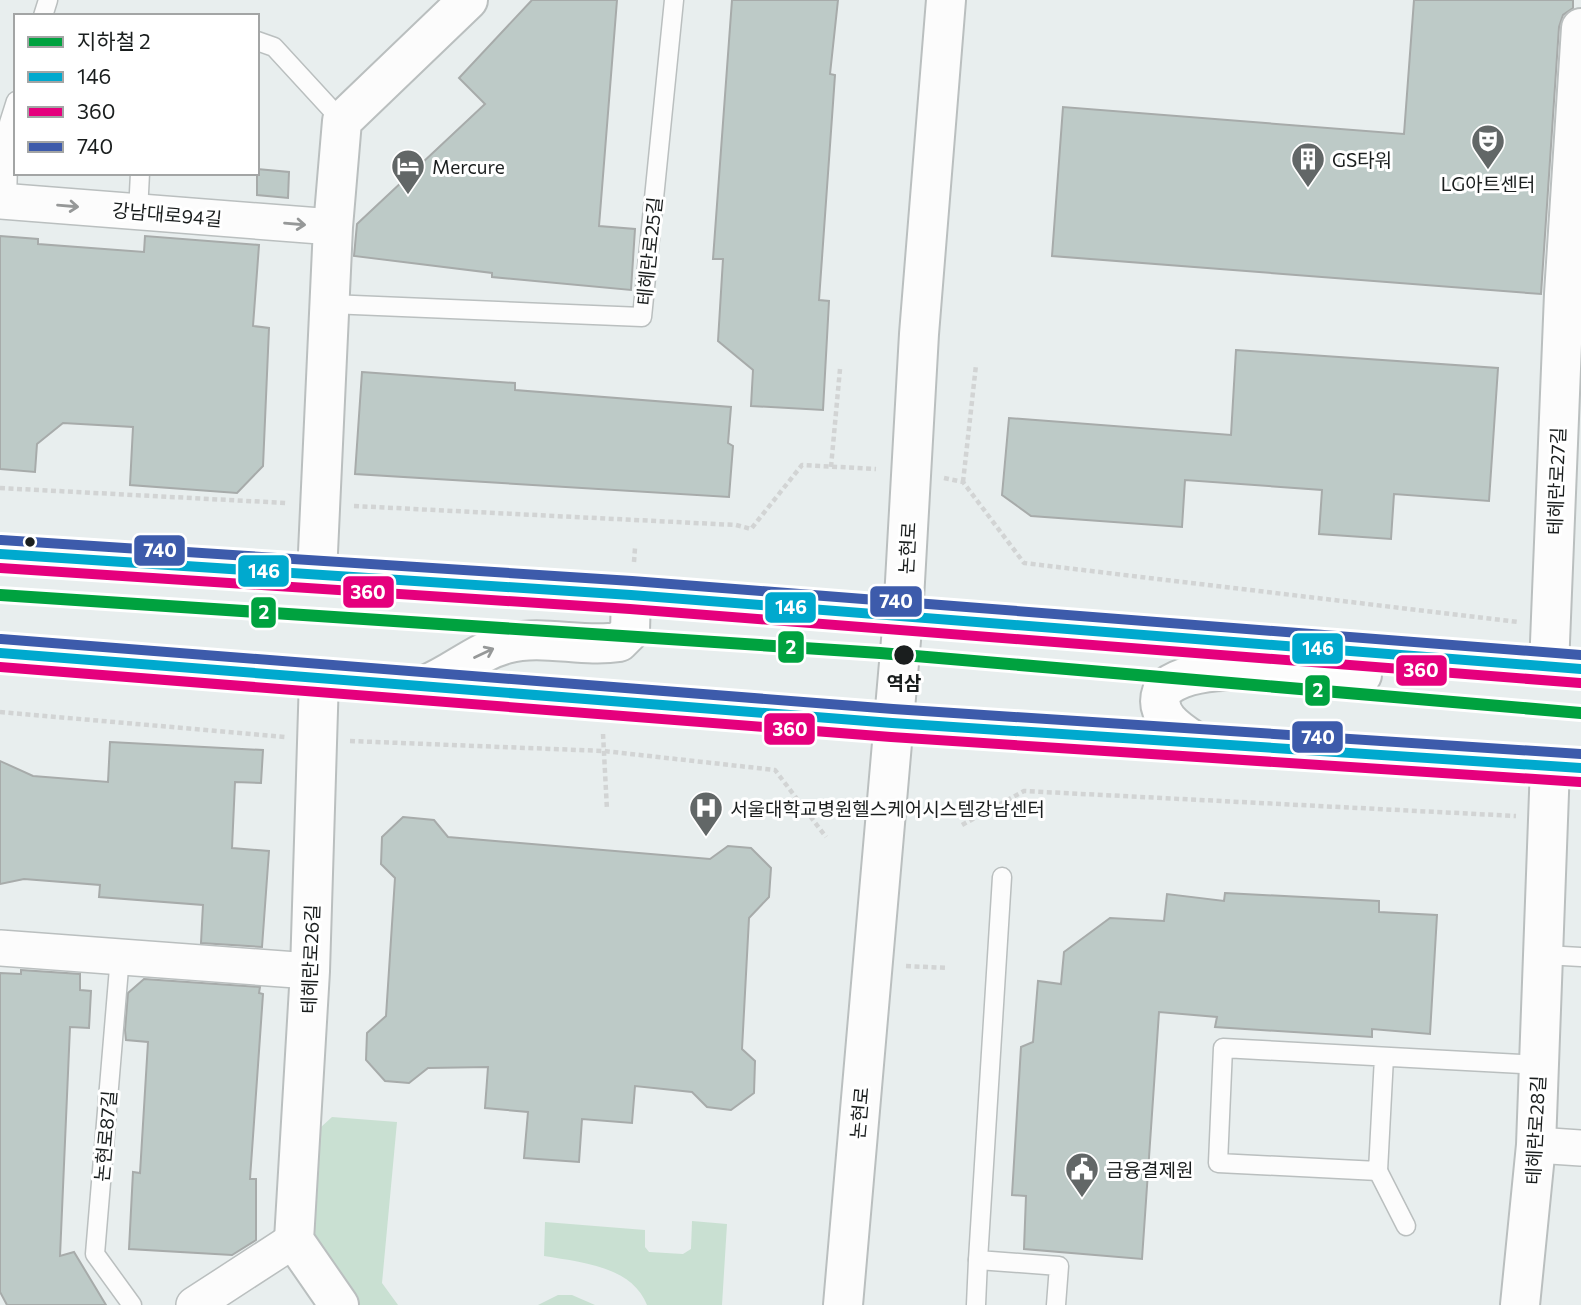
<svg xmlns="http://www.w3.org/2000/svg" width="1581" height="1305" font-family="Commissioner,'Noto Sans KR',sans-serif">
  <style>
    .green { fill: #c9e0d2 }
    .building { fill: #bdcac7; stroke: #a7abaa; stroke-width: 2 }
    .lines { fill: none; stroke-linecap: round; stroke-linejoin: round }
    .service-casing { stroke: #babfbf; stroke-width: 21 }
    .minor-casing { stroke: #babfbf; stroke-width: 38 }
    .tertiary-casing { stroke: #babfbf; stroke-width: 42 }
    .primary-casing { stroke: #babfbf; stroke-width: 42 }
    .path { stroke: #d2d4d4; stroke-width: 4.5; stroke-dasharray: 5 3.5; stroke-linecap: butt }
    .service { stroke: #fcfcfc; stroke-width: 18 }
    .minor { stroke: #fcfcfc; stroke-width: 35 }
    .tertiary { stroke: #fcfcfc; stroke-width: 38 }
    .primary { stroke: #fcfcfc; stroke-width: 38 }
    .bus-1-casing { stroke: #fff; stroke-width: 16 }
    .bus-2-casing { stroke: #fff; stroke-width: 16 }
    .bus-3-casing { stroke: #fff; stroke-width: 16 }
    .bus-1 { stroke: #00a9ce; stroke-width: 10 }
    .bus-2 { stroke: #e5007d; stroke-width: 10 }
    .bus-3 { stroke: #3d5bab; stroke-width: 10 }
    .metro-1-casing { stroke: #fff; stroke-width: 18 }
    .metro-1 { stroke: #00a23f; stroke-width: 12 }
    .oneway { stroke: #969898 }
    .bus-dot { fill: #1a1e1e; stroke: #fff; stroke-width: 2.5 }
    .labels { text-anchor: middle; dominant-baseline: central; stroke-width: 6; stroke-linejoin: round; paint-order: stroke }
    .poi-label { font-size: 19px; fill: #1a1e1e; stroke: #fff; text-anchor: start }
    .street-label { font-size: 19px; fill: #1a1e1e; stroke: #fff }
    .stop-label { font-size: 19px; font-weight: bold; fill: #1a1e1e; stroke: #fff }
    .line-badge { stroke: #fff; stroke-width: 2.5 }
    .badge-label { font-size: 19px; text-anchor: middle; font-weight: bold; fill: #fff }
  </style>
  <rect width="100%" height="100%" fill="#e8eeee"/>
  <!-- green -->
  <g class="green">
    <polygon points="332,1117 397,1122 382,1283 398,1305 360,1305 314,1239 310,1227 320,1128"/>
    <path d="M692 1221 727 1224 722 1305H647C632 1266 580 1262 544 1256L545 1222 645 1230V1247L649 1252 683 1254 691 1249Z"/>
    <polygon points="558,1295 572,1295 595,1305 538,1305"/>
  </g>
  <!-- building -->
  <g class="building">
    <polygon points="532,0 617,0 599,226 635,229 631,290 492,277 492,273 354,256 357,224 485,104 459,78"/>
    <polygon points="732,0 838,0 830,74 835,75 819,300 829,301 823,410 751,406 753,370 718,341 723,259 713,259"/>
    <polygon points="1414,0 1573,0 1573,8 1563,15 1559,27 1541,294 1052,256 1063,107 1404,134"/>
    <polygon points="257,169 289,172 288,198 257,195"/>
    <polygon points="0,236 38,239 38,244 144,252 145,236 259,245 253,326 269,328 263,466 237,493 130,485 133,427 63,423 37,444 35,472 0,469"/>
    <polygon points="1236,350 1498,368 1489,501 1394,494 1391,539 1319,534 1322,490 1185,480 1182,527 1031,516 1002,495 1009,418 1231,435"/>
    <polygon points="362,372 515,383 515,390 731,407 728,443 733,446 729,497 355,474"/>
    <polygon points="110,742 263,750 261,783 235,782 232,848 269,851 262,947 201,943 203,905 99,897 100,885 24,879 0,884 0,761 33,776 108,782"/>
    <polygon points="403,817 434,820 448,837 710,859 728,846 751,848 771,868 769,897 749,918 742,1049 755,1061 754,1093 731,1110 707,1107 692,1092 635,1086 632,1123 582,1119 579,1162 524,1158 528,1112 485,1108 488,1067 428,1068 409,1083 385,1081 366,1060 367,1033 386,1016 395,878 381,864 382,837"/>
    <polygon points="1225,893 1379,901 1379,912 1437,915 1430,1034 1372,1029 1372,1037 1215,1027 1217,1017 1159,1012 1142,1259 1024,1249 1026,1196 1012,1195 1021,1047 1033,1042 1038,981 1061,984 1064,952 1110,918 1164,921 1167,894 1224,901"/>
    <polygon points="21,970 80,974 80,990 91,991 89,1028 70,1027 60,1256 74,1252 106,1305 7,1305 0,1292 0,973 21,974"/>
    <polygon points="144,979 260,987 259,993 263,994 250,1179 256,1179 256,1240 232,1255 129,1249 133,1172 140,1173 148,1042 126,1040 125,1030 128,993"/>
  </g>
  <g class="lines">
    <!-- service casing -->
    <g class="service-casing">
      <g id="service">
        <polyline points="43,16 48,0"/>
        <polyline points="257,41 274,47 342,121"/>
        <polyline points="7,201 9,123 16,101"/>
        <polyline points="138,212 140,173"/>
        <polyline points="330,304 642,317 674,0"/>
        <polyline points="1002,877 978,1260 1059,1266 1056,1305"/>
        <polyline points="1545,955 1581,957"/>
        <polyline points="120,956 95,1254 132,1305"/>
        <polyline points="1384,1057 1378,1171 1218,1163 1223,1048 1539,1065"/>
        <polyline points="1378,1171 1406,1226"/>
        <polyline points="976,1305 978,1260"/>
      </g>
    </g>
    <!-- minor casing -->
    <g class="minor-casing">
      <g id="minor">
        <polyline points="0,201 333,227"/>
        <polyline points="0,948 310,971"/>
        <polyline points="1536,1145 1581,1148"/>
        <polyline points="194,1305 294,1240"/>
      </g>
    </g>
    <!-- tertiary casing -->
    <g class="tertiary-casing">
      <g id="tertiary">
        <polyline points="317,574 333,227 342,121 468,0"/>
        <polyline points="1549,667 1564,294 1581,28"/>
        <polyline points="319,678 310,971 294,1240 339,1305"/>
        <polyline points="1520,1305 1536,1145 1550,766"/>
      </g>
    </g>
    <!-- primary casing -->
    <g class="primary-casing">
      <g id="primary">
        <polyline points="0,554 631,595 1581,669"/>
        <polyline points="0,653 892,723 1581,768"/>
        <path d="M425 685C453 674 476 652 506 644 542 634 582 648 619 642L630 631 631 595"/>
        <path d="M1197 743C1179 731 1153 716 1162 691 1195 657 1295 675 1341 677L1362 675"/>
        <polyline points="843,1305 903,617 919,334 946,0"/>
      </g>
    </g>
    <!-- path -->
    <g class="path">
      <polyline points="831,467 840,369"/>
      <polyline points="944,478 963,482 1024,563 1518,622"/>
      <polyline points="963,482 976,365"/>
      <polyline points="0,488 286,503"/>
      <polyline points="354,506 736,525 751,529 802,465 876,469"/>
      <polyline points="634,562 635,548"/>
      <polyline points="0,712 285,737"/>
      <polyline points="603,734 607,810"/>
      <polyline points="350,741 604,751 775,770 826,837"/>
      <polyline points="962,825 1024,791 1516,816"/>
      <polyline points="906,966 948,968"/>
    </g>
    <!-- service -->
    <use href="#service" class="service"/>
    <!-- minor -->
    <use href="#minor" class="minor"/>
    <!-- tertiary -->
    <use href="#tertiary" class="tertiary"/>
    <!-- primary -->
    <use href="#primary" class="primary"/>
    <!-- bus-1 casing -->
    <g class="bus-1-casing">
      <g id="bus-1">
        <polyline points="0,554 631,595 1581,669"/>
        <polyline points="0,653 892,723 1581,768"/>
      </g>
    </g>
    <!-- bus-2 casing -->
    <g class="bus-2-casing">
      <g id="bus-2">
        <polyline points="0,568 630,609 1580,683"/>
        <polyline points="0,667 891,737 1580,782"/>
      </g>
    </g>
    <!-- bus-3 casing -->
    <g class="bus-3-casing">
      <g id="bus-3">
        <polyline points="1,540 632,581 1581,655"/>
        <polyline points="1,639 893,709 1581,754"/>
      </g>
    </g>
    <!-- bus-1 -->
    <use href="#bus-1" class="bus-1"/>
    <!-- bus-2 -->
    <use href="#bus-2" class="bus-2"/>
    <!-- bus-3 -->
    <use href="#bus-3" class="bus-3"/>
    <!-- metro-1 casing -->
    <g class="metro-1-casing">
      <polyline id="metro-1" points="0,595 880,653 1581,713"/>
    </g>
    <!-- metro-1 -->
    <use href="#metro-1" class="metro-1"/>
  </g>
  <!-- one-way arrows -->
  <defs><path id="oneway-shaft" d="M-6 0H5M1.5-3L5.5 0L1.5 3" fill="none" stroke-width="1.6" stroke-linecap="round" stroke-linejoin="round" transform="scale(1.75)"/></defs>
  <g class="oneway">
    <use href="#oneway-shaft" transform="translate(68 206) rotate(5)"/>
    <use href="#oneway-shaft" transform="translate(295 224) rotate(5)"/>
    <use href="#oneway-shaft" transform="translate(484 653) rotate(-25)"/>
  </g>
  <!-- icons -->
  <defs>
    <g id="theatre-pin" transform="scale(1.75)"><path d="M0 17L-7.5 6A9.5 9.5 0 1 1 7.5 6Z" fill="#626767" stroke="#fff"/><path d="M-5-5.5Q0-4 5-5.5V0Q5 5 0 6Q-5 5-5 0ZM-3.3-2.5H-1v1.5H-3.3ZM1-2.5H3.3v1.5H1ZM-2.8 1Q0 5.5 2.8 1Z" fill="#fff"/></g>
    <g id="building-pin" transform="scale(1.75)"><path d="M0 17L-7.5 6A9.5 9.5 0 1 1 7.5 6Z" fill="#626767" stroke="#fff"/><path d="M-4-6H4V6H1V3H-1V6H-4ZM-2.5-4.3h1.7v1.8h-1.7ZM.8-4.3h1.7v1.8H.8ZM-2.5-1h1.7V.8h-1.7ZM.8-1h1.7V.8H.8Z" fill="#fff"/></g>
    <g id="hotel-pin" transform="scale(1.75)"><path d="M0 17L-7.5 6A9.5 9.5 0 1 1 7.5 6Z" fill="#626767" stroke="#fff"/><path d="M-6-4.5h1.5V1H6V5H4.5V3h-9V5H-6ZM-4 0a1.8 1.8 0 1 1 3.6 0ZM.5 0V-2.5h3Q6-2.5 6 0Z" fill="#fff"/></g>
    <g id="hospital-pin" transform="scale(1.75)"><path d="M0 17L-7.5 6A9.5 9.5 0 1 1 7.5 6Z" fill="#626767" stroke="#fff"/><path d="M-5-5h3v3.5h4V-5h3V5h-3V1.5h-4V5h-3Z" fill="#fff"/></g>
    <g id="civic-pin" transform="scale(1.75)"><path d="M0 17L-7.5 6A9.5 9.5 0 1 1 7.5 6Z" fill="#626767" stroke="#fff"/><path d="M-.6-6.5H3V-4.5H.6V-3L4-1V1h2V6H-6V1h2V-1L-.6-3ZM-1.2 2.5V6h2.4V2.5Z" fill="#fff"/></g>
  </defs>
  <g fill-rule="evenodd">
    <use href="#theatre-pin" x="1488" y="141"/>
    <use href="#building-pin" x="1308" y="159"/>
    <use href="#hotel-pin" x="408" y="166"/>
    <use href="#hospital-pin" x="706" y="808"/>
    <use href="#civic-pin" x="1082" y="1169"/>
  </g>
  <!-- markers -->
  <g class="bus-dot">
    <circle cx="30" cy="542" r="6"/>
    <circle cx="904" cy="655" r="11"/>
  </g>
  <g class="labels">
    <!-- poi labels -->
    <g class="poi-label">
      <text x="1332" y="159">GS타워</text>
      <text x="432" y="166">Mercure</text>
      <text x="1488" y="183" text-anchor="middle">LG아트센터</text>
      <text x="730" y="808">서울대학교병원헬스케어시스템강남센터</text>
      <text x="1106" y="1169">금융결제원</text>
    </g>
    <!-- street labels -->
    <g class="street-label">
      <text transform="translate(167 214) rotate(5)">강남대로94길</text>
      <text transform="translate(649 251) rotate(-84)">테헤란로25길</text>
      <text transform="translate(1556 481) rotate(-88)">테헤란로27길</text>
      <text transform="translate(907 548) rotate(-87)">논현로</text>
      <text transform="translate(310 959) rotate(-88)">테헤란로26길</text>
      <text transform="translate(859 1113) rotate(-85)">논현로</text>
      <text transform="translate(1535 1130) rotate(-87)">테헤란로28길</text>
      <text transform="translate(105 1136) rotate(-85)">논현로87길</text>
    </g>
    <!-- stop labels -->
    <g class="stop-label">
      <text x="904" y="682">역삼</text>
    </g>
  </g>
  <g class="line-badge">
    <rect x="133" y="534" width="53" height="33" rx="7" fill="#3d5bab"/>
    <rect x="237" y="554" width="53" height="34" rx="7" fill="#00a9ce"/>
    <rect x="342" y="575" width="53" height="34" rx="7" fill="#e5007d"/>
    <rect x="869" y="585" width="54" height="33" rx="7" fill="#3d5bab"/>
    <rect x="764" y="591" width="53" height="33" rx="7" fill="#00a9ce"/>
    <rect x="250" y="596" width="27" height="33" rx="7" fill="#00a23f"/>
    <rect x="777" y="630" width="28" height="34" rx="7" fill="#00a23f"/>
    <rect x="1291" y="632" width="53" height="33" rx="7" fill="#00a9ce"/>
    <rect x="1395" y="654" width="53" height="33" rx="7" fill="#e5007d"/>
    <rect x="1304" y="674" width="27" height="33" rx="7" fill="#00a23f"/>
    <rect x="763" y="712" width="53" height="34" rx="7" fill="#e5007d"/>
    <rect x="1291" y="720" width="53" height="34" rx="7" fill="#3d5bab"/>
  </g>
  <g class="badge-label">
    <text x="160" y="557">740</text>
    <text x="264" y="578">146</text>
    <text x="368" y="599">360</text>
    <text x="896" y="608">740</text>
    <text x="791" y="614">146</text>
    <text x="264" y="619">2</text>
    <text x="791" y="654">2</text>
    <text x="1318" y="655">146</text>
    <text x="1421" y="677">360</text>
    <text x="1318" y="697">2</text>
    <text x="790" y="736">360</text>
    <text x="1318" y="744">740</text>
  </g>
  <!-- legend -->
  <rect x="14" y="14" width="245" height="161" fill="#ffffff" stroke="#a3a5a5" stroke-width="2"/>
  <rect x="28" y="37" width="35" height="10" fill="#00a23f" stroke="#a3a5a5" stroke-width="2"/>
  <text x="77" y="49" font-size="21" fill="#1a1e1e">지하철 2</text>
  <rect x="28" y="72" width="35" height="10" fill="#00a9ce" stroke="#a3a5a5" stroke-width="2"/>
  <text x="77" y="84" font-size="21" fill="#1a1e1e">146</text>
  <rect x="28" y="107" width="35" height="10" fill="#e5007d" stroke="#a3a5a5" stroke-width="2"/>
  <text x="77" y="119" font-size="21" fill="#1a1e1e">360</text>
  <rect x="28" y="142" width="35" height="10" fill="#3d5bab" stroke="#a3a5a5" stroke-width="2"/>
  <text x="77" y="154" font-size="21" fill="#1a1e1e">740</text>
</svg>
